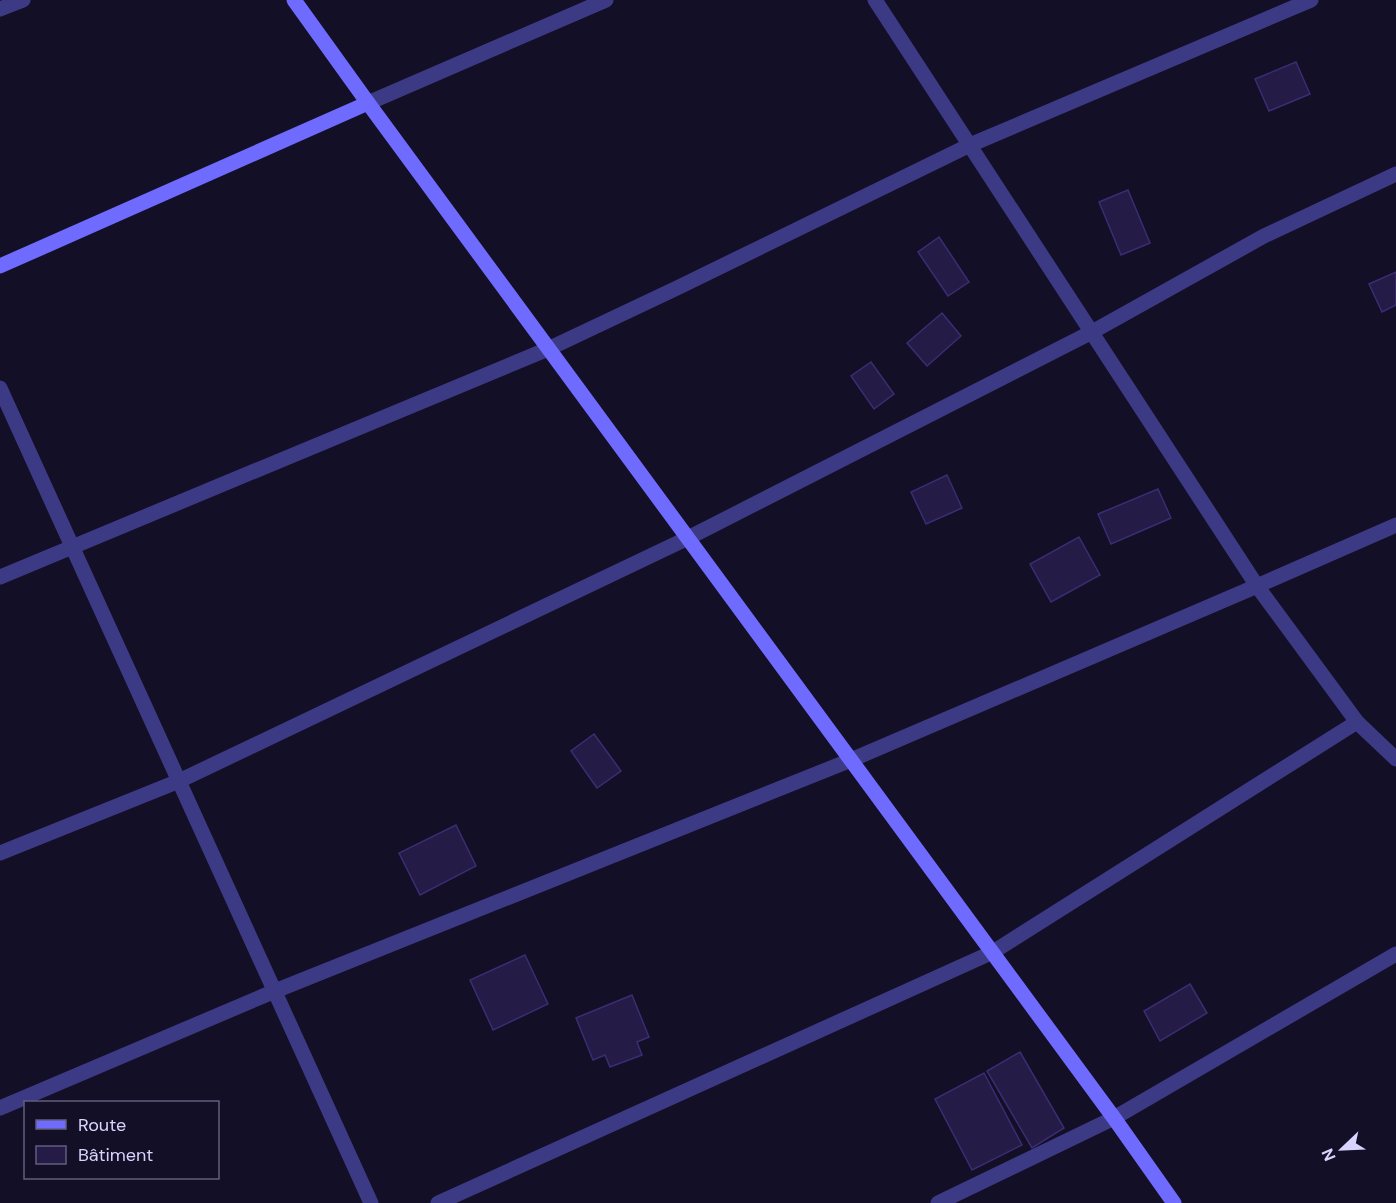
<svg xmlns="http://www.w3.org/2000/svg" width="1396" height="1203" font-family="'DM Sans',sans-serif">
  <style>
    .building { fill: #241b47; stroke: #3b2d73; stroke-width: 1.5 }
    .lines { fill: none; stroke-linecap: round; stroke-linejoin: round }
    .street { stroke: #3d3a85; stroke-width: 15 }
    .secondary { stroke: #6f6bff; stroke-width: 15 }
  </style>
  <rect width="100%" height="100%" fill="#130f26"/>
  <!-- building -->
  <g class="building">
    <polygon points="1296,62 1310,94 1269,111 1255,79"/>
    <polygon points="1128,190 1150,243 1121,255 1099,202"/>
    <polygon points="939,237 969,282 948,296 918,252"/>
    <polygon points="1396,272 1396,305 1382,312 1369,284"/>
    <polygon points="942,313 961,336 927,366 907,343"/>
    <polygon points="871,362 894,394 874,409 851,376"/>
    <polygon points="947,475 962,508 926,524 911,492"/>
    <polygon points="1158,489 1171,518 1111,544 1098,514"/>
    <polygon points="1079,537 1100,575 1051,602 1030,564"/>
    <polygon points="594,734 621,771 597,788 571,751"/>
    <polygon points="456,825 476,866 420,895 399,853"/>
    <polygon points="525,955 548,1004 493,1030 470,980"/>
    <polygon points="1190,984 1207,1013 1160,1041 1144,1011"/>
    <polygon points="632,995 649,1037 637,1042 642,1055 610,1067 605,1055 593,1060 576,1018"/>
    <polygon points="1020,1052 1064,1128 1032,1148 987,1071"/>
    <polygon points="984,1073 1022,1145 972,1170 935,1099"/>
  </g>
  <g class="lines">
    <!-- street -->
    <g class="street">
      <polyline points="875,0 1257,586 1357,722 1396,759"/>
      <polyline points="0,9 23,0"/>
      <polyline points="368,103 606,0"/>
      <polyline points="0,388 371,1203"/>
      <polyline points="0,577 548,349 677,288 970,145 1311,0"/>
      <polyline points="0,853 179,781 688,538 1092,332 1264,236 1396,174"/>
      <polyline points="0,1108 275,991 851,760 1257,586 1396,525"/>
      <polyline points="438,1203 993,952 1357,722"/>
      <polyline points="938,1203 1114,1118 1396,954"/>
    </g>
    <!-- secondary -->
    <g class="secondary">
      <polyline points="294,0 368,103 1114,1118 1174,1203"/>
      <polyline points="0,266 368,103"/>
    </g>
  </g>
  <!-- legend -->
  <rect x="24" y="1101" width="195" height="78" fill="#130f26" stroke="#625e7d" stroke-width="1.5"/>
  <rect x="36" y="1120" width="30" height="9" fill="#6f6bff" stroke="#625e7d" stroke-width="1.5"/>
  <text x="78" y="1131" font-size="18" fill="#d9d4ff">Route</text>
  <rect x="36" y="1146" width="30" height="18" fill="#241b47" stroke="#625e7d" stroke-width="1.5"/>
  <text x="78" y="1161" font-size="18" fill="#d9d4ff">Bâtiment</text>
  <!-- north arrow -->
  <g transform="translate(1342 1149) rotate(247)" stroke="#130f26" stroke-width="4.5" paint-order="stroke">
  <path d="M0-4.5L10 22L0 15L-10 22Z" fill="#d9d4ff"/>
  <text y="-9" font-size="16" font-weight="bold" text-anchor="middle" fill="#d9d4ff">N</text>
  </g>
</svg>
